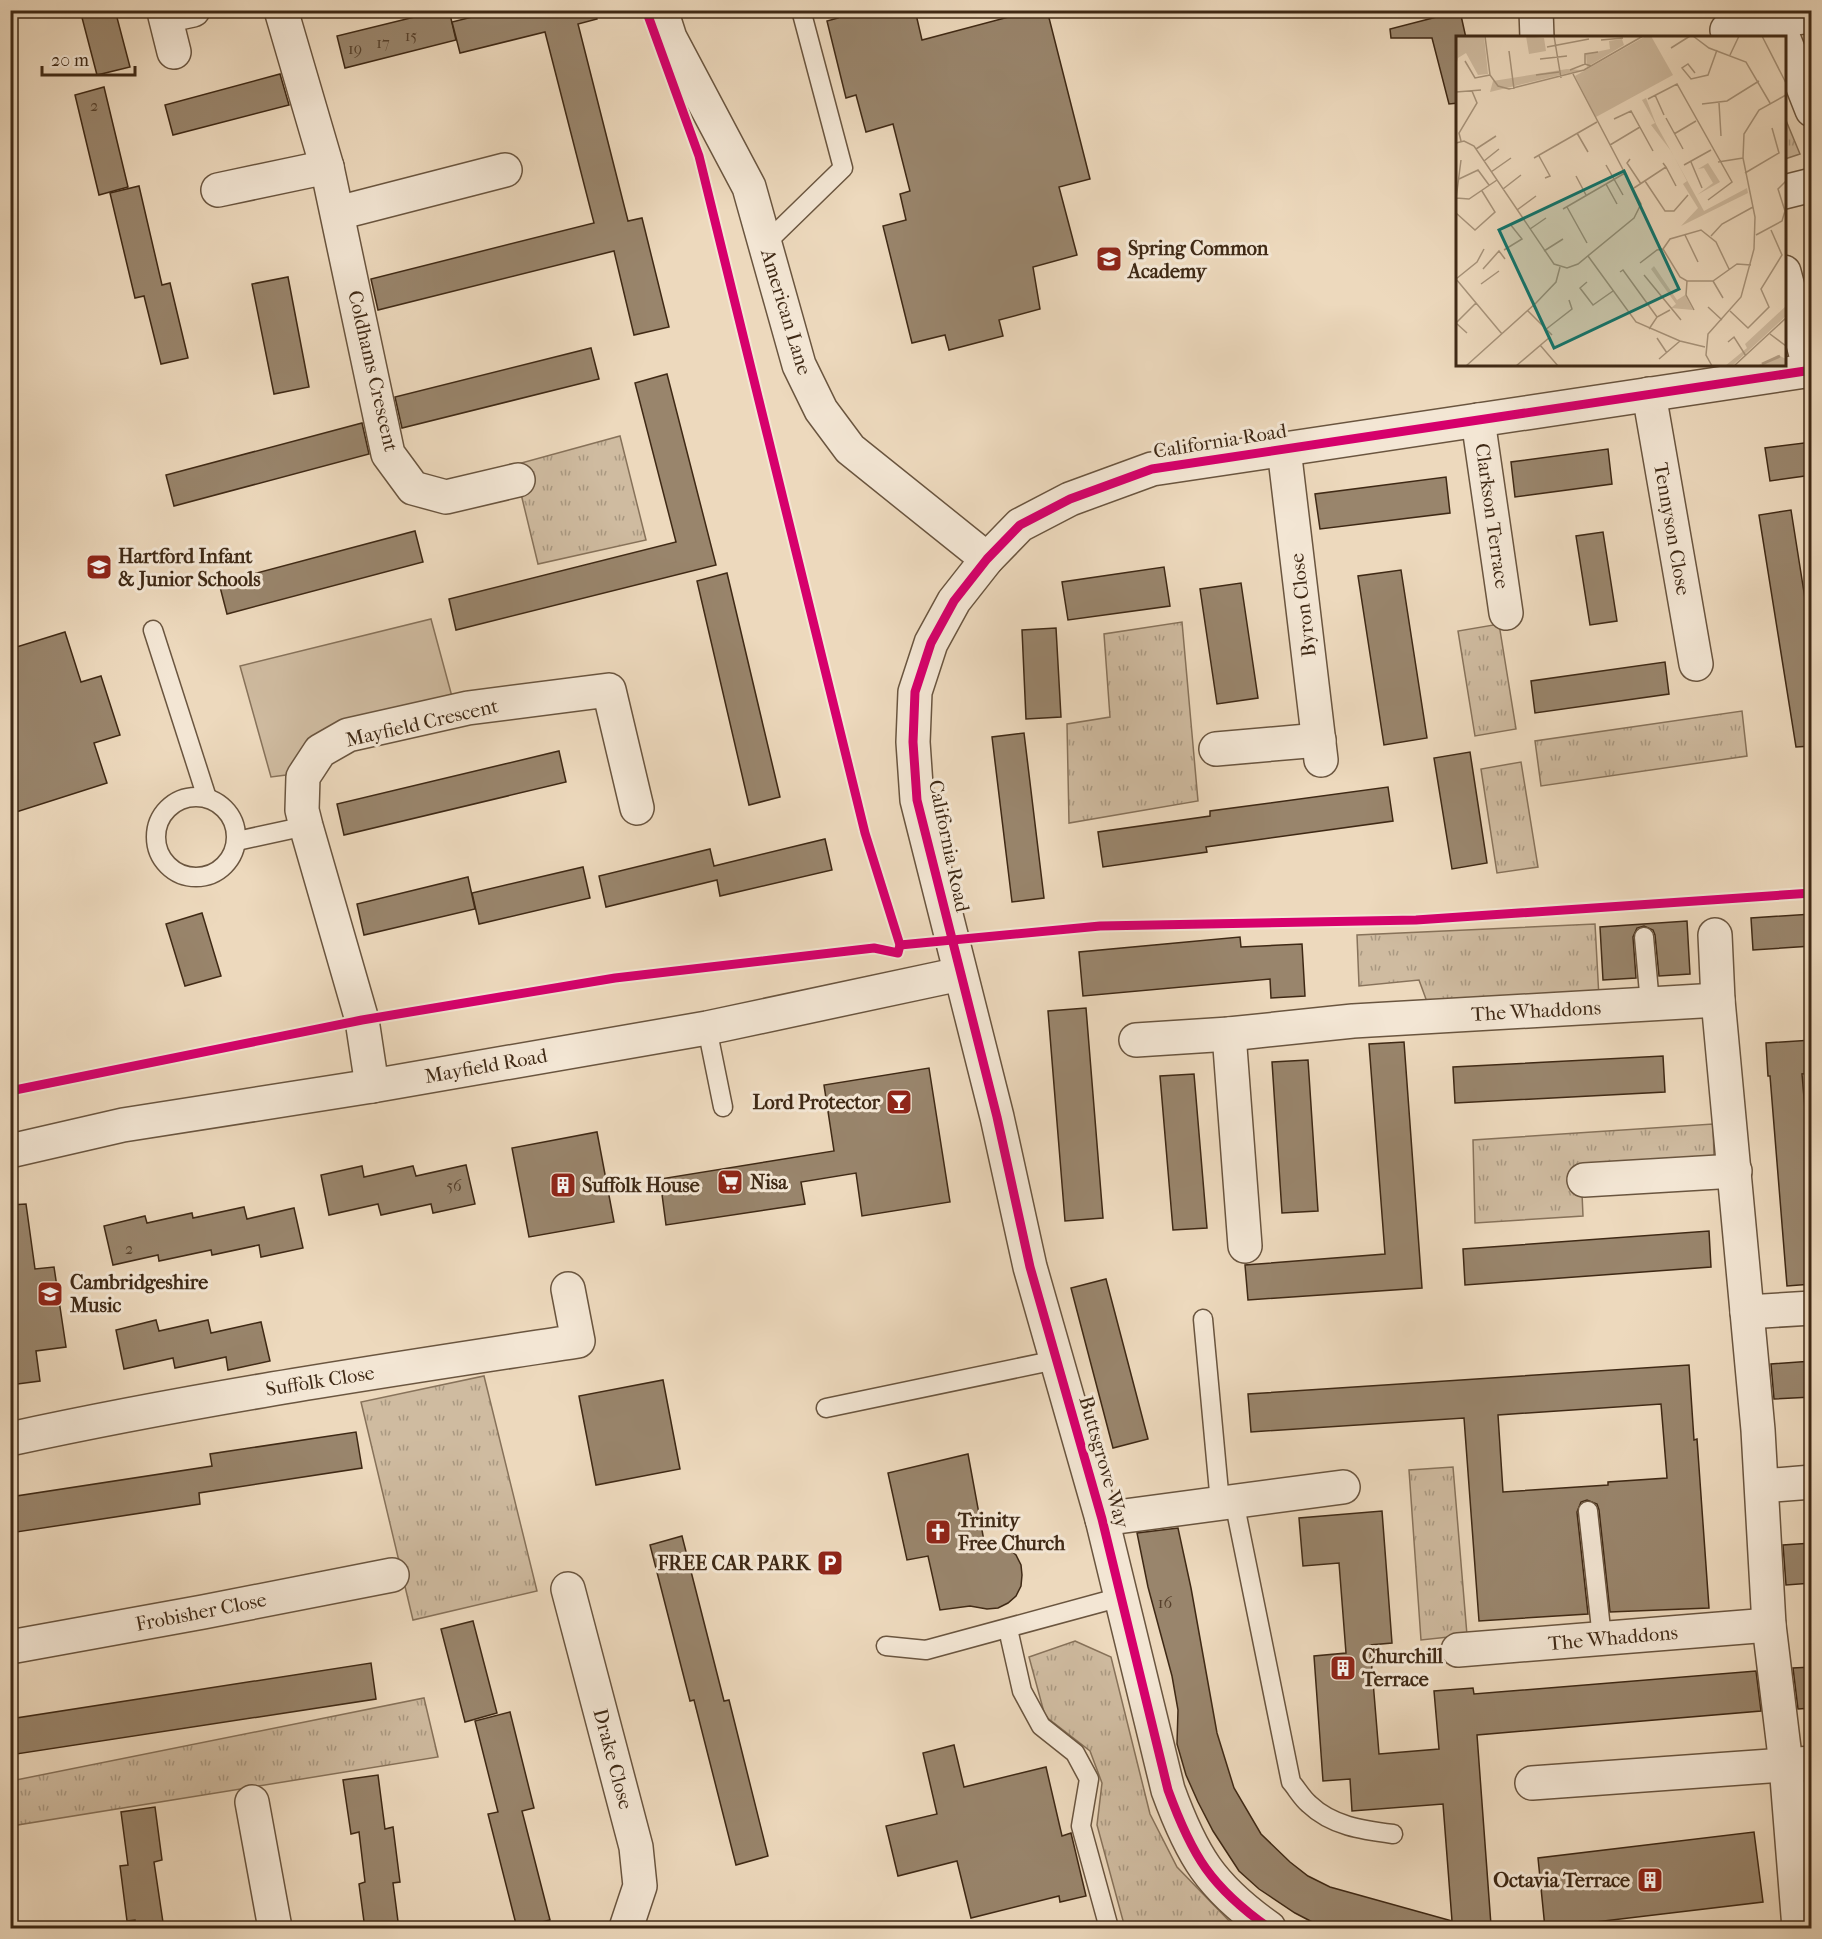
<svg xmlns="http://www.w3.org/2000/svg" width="1822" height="1939" font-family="'IM FELL French Canon',serif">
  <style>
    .grass { fill: url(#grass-tufts); stroke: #87725a; stroke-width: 1.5 }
    .park { fill: #cfbba0; stroke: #87725a; stroke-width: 1.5 }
    .building { fill: #99856c; stroke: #3f2915; stroke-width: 1.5; fill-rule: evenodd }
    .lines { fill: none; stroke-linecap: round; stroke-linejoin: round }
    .service-casing { stroke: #6a553f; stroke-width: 21 }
    .minor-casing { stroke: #6a553f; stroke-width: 36 }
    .tertiary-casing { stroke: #6a553f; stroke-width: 36 }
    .service { stroke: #f3e6d4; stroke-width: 18 }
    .minor { stroke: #f3e6d4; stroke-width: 33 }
    .tertiary { stroke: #f3e6d4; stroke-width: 33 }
    .cycleway-casing { stroke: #f3e6d4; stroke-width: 13 }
    .cycleway { stroke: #d6006c; stroke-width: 9 }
    .labels { text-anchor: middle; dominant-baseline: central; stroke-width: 6; stroke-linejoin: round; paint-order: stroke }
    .number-label { font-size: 16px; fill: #56402b }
    .poi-label { font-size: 20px; font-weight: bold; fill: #3f2915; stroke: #f3e6d4; text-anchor: start }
    .street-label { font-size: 20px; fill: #3f2915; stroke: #f3e6d4 }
    .inset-river { fill: none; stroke: #b29d84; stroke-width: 3 }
    .inset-road { fill: none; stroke: #a7937a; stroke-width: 1.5 }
    .view { fill: #0f766e; fill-opacity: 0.15; stroke: #0f766e; stroke-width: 3 }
    .inset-edge { fill: none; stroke: #3f2915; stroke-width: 3 }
  </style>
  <defs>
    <pattern id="grass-tufts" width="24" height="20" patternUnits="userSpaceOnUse" patternTransform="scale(1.5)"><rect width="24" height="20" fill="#cfbba0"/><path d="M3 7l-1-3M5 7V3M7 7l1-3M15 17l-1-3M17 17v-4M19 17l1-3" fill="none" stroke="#a99881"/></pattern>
  </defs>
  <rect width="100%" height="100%" fill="#edd9bd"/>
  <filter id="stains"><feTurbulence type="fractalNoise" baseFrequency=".00333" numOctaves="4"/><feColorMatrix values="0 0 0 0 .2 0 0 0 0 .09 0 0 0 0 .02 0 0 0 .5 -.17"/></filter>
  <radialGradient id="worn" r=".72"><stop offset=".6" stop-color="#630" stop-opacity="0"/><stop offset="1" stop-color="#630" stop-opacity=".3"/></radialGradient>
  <!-- grass -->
  <g class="grass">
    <polygon points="1785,118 1800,154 1785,159 1784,159"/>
    <polygon points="620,436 646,540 538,564 514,465"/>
    <polygon points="1182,622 1198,801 1069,823 1067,724 1110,717 1104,634"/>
    <polygon points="1499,624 1516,729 1475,736 1458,631"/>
    <polygon points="1742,711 1747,756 1541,786 1535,741"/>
    <polygon points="1521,762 1538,867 1497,873 1481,769"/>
    <polygon points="1595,924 1599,998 1430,1010 1419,980 1359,986 1357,935"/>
    <polygon points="1713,1124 1714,1157 1581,1171 1583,1216 1475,1223 1473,1140"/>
    <polygon points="484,1376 537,1591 413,1620 361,1402"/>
    <polygon points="1453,1467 1467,1635 1421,1640 1409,1470"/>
    <polygon points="1075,1641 1111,1657 1150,1814 1177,1867 1236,1928 1125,1928 1097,1825 1102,1783 1090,1751 1045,1716 1029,1657"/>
    <polygon points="424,1698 438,1757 11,1826 11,1781"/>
  </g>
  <!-- park -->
  <polygon class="park" points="431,619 454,704 308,744 286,775 271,777 240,666"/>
  <!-- building -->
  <g class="building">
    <polygon points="80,10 115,10 130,67 97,75"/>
    <polygon points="443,10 449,10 456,40 345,68 337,36"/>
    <polygon points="500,10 595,10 597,19 578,24 628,221 642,218 669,327 634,335 614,251 378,310 371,279 594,223 545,32 460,53 452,22"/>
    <polygon points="836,10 915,10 922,40 1035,10 1047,10 1090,179 1059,187 1077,255 1033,267 1040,309 999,320 1003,336 949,350 945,335 912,343 883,226 906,220 900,194 910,191 893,124 866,132 856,95 846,98 827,21 838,18"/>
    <polygon points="1460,11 1466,38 1458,38 1458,103 1449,104 1432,38 1391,38 1390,29"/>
    <polygon points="280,74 289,105 173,135 165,105"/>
    <polygon points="104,87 128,187 99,195 75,95"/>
    <polygon points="139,186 162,285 170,283 188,358 161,364 144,296 135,298 110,193"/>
    <polygon points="288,277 309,387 274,394 252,284"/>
    <polygon points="591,348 599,379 402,428 395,397"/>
    <polygon points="667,374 716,565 456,630 449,599 676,542 635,383"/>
    <polygon points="362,423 369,454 174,506 166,475"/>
    <polygon points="1812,442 1812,475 1770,481 1765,448"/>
    <polygon points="1608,449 1612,484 1515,497 1511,462"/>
    <polygon points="1446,477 1450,513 1320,529 1315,494"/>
    <polygon points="1791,510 1812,643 1812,746 1796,747 1759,515"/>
    <polygon points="415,531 423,562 227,614 219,583"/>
    <polygon points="1603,532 1617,621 1590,625 1576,536"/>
    <polygon points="1164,567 1170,606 1068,620 1062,582"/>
    <polygon points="1401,570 1427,738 1384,745 1358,576"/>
    <polygon points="727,573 780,797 749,805 697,581"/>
    <polygon points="1241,583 1258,698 1217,704 1200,589"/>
    <polygon points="1056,628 1061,717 1026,719 1022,630"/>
    <polygon points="65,632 81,682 101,676 120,735 94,743 107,783 10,814 10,649"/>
    <polygon points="1665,662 1669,694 1535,713 1531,681"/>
    <polygon points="1024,733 1044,898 1012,902 992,737"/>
    <polygon points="559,751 566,782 344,835 337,804"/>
    <polygon points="1470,752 1487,863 1452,869 1434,758"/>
    <polygon points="1388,787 1393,821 1206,847 1207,852 1103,867 1098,832 1210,816 1210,811"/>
    <polygon points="825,839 832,870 720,896 717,880 606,907 599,876 710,849 714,866"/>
    <polygon points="583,867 590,898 479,924 472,893"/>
    <polygon points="468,877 475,909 364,935 357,904"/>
    <polygon points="202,913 221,976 185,986 166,924"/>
    <polygon points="1812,914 1812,946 1753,950 1751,918"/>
    <polygon points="1687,921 1690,974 1659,976 1655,935 1653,930 1644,926 1637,928 1633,937 1636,978 1603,980 1600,927"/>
    <polygon points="1240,937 1241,947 1302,944 1305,996 1271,998 1270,979 1083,996 1079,952"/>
    <polygon points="1086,1008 1103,1218 1065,1221 1048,1011"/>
    <polygon points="1812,1040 1812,1073 1802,1074 1812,1192 1812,1284 1787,1286 1770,1076 1768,1076 1766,1043"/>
    <polygon points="1404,1042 1422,1288 1248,1300 1245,1265 1385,1254 1369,1044"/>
    <polygon points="1663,1056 1665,1092 1455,1103 1453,1067"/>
    <polygon points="1308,1060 1318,1211 1282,1213 1272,1062"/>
    <polygon points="929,1068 950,1202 862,1216 856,1173 801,1182 805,1204 666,1225 660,1179 834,1151 824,1085"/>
    <polygon points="1194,1074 1207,1228 1173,1230 1160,1076"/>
    <polygon points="597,1132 614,1222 529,1237 512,1148"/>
    <polygon points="466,1165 475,1204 433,1213 431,1204 381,1215 378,1204 329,1215 321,1175 362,1166 364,1177 413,1166 416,1176"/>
    <polygon points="26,1204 35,1269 54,1267 66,1347 36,1351 40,1381 10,1385 10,1205"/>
    <polygon points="244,1207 247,1219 294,1208 303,1248 261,1257 259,1245 212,1255 211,1250 159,1261 158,1255 113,1265 104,1226 145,1216 147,1223 192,1213 193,1218"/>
    <polygon points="1709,1231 1711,1267 1465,1285 1463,1249"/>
    <polygon points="1106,1279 1148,1439 1113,1448 1071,1288"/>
    <polygon points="156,1320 159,1331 208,1320 211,1333 261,1322 270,1361 228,1370 226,1357 175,1368 173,1358 124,1369 116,1330"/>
    <polygon points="1812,1361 1812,1397 1774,1399 1771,1364"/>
    <path d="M1689 1365 1694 1440 1697 1439 1709 1608 1610 1612 1599 1510 1597 1504 1587 1500 1581 1502 1577 1512 1588 1614 1479 1621 1464 1418 1251 1432 1248 1394ZM1661 1404 1667 1478 1608 1482V1485L1503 1492 1498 1415Z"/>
    <polygon points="663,1380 680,1469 596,1485 579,1396"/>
    <polygon points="356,1432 362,1468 199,1493 200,1504 10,1533 10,1497 212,1466 210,1454"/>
    <polygon points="968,1454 984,1541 999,1543 1008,1548 1016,1555 1021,1565 1022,1575 1021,1586 1016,1596 1008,1603 998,1608 987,1609 970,1606 940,1610 928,1556 907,1560 888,1473"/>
    <polygon points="1382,1511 1392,1643 1370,1645 1379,1754 1439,1749 1434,1691 1473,1688 1474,1694 1756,1671 1761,1711 1477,1735 1491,1925 1453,1929 1324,1929 1318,1925 1295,1913 1259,1889 1239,1871 1213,1831 1198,1802 1186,1775 1177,1744 1178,1710 1172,1676 1148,1587 1137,1533 1178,1528 1191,1588 1217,1733 1234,1788 1261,1834 1290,1862 1308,1876 1330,1887 1452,1921 1443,1804 1352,1811 1350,1779 1323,1781 1314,1656 1346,1653 1339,1563 1303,1566 1299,1518"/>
    <polygon points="682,1536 724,1701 729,1700 768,1856 736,1865 694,1700 690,1701 650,1545"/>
    <polygon points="1812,1543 1812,1583 1786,1585 1783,1545"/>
    <polygon points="473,1621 497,1713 465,1722 441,1629"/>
    <polygon points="371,1663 376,1699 10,1755 10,1719"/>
    <polygon points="1812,1667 1812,1708 1798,1709 1793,1668"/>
    <polygon points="510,1712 534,1808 522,1811 550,1920 517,1928 488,1814 498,1812 475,1721"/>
    <polygon points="954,1745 964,1787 1046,1767 1062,1836 1071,1833 1086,1896 1060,1902 1059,1896 971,1918 957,1861 898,1876 886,1826 937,1814 923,1753"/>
    <polygon points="378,1775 385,1829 393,1827 400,1882 393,1883 399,1929 365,1929 359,1884 365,1882 359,1832 351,1834 343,1780"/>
    <polygon points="155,1807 162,1860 154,1862 164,1929 136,1929 135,1920 127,1921 120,1866 128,1865 121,1812"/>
    <polygon points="1754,1832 1763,1902 1545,1928 1538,1858"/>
  </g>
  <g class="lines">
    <!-- service casing -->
    <g class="service-casing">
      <g id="service">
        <polyline points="765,244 843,168 801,10"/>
        <polyline points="153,630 207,798"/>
        <circle cx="196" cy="837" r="40"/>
        <polyline points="237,841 306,826"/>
        <polyline points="1644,937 1650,1004"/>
        <polyline points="707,1028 723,1107"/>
        <polyline points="1203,1319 1220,1503"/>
        <polyline points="826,1408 1056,1360"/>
        <path d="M1234 1501 1291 1782C1297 1789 1302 1798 1309 1804 1332 1826 1362 1830 1393 1834"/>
        <polyline points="1588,1511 1602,1638"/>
        <polyline points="1008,1629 1022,1691 1041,1726 1075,1753 1089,1779 1081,1826 1109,1928"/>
        <polyline points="886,1646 926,1650 1121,1597"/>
      </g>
    </g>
    <!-- minor casing -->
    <g class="minor-casing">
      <g id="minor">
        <polyline points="281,10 327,167 388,454 413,488 446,497 518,480"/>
        <polyline points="1536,10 1537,38"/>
        <polyline points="1727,30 1777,20 1812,16"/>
        <polyline points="1784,39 1812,110"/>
        <polyline points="174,52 165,16 193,10"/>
        <polyline points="218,190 327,167"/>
        <polyline points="1784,192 1812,185"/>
        <polyline points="338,213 505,170"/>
        <polyline points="1784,272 1810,370"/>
        <polyline points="1649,394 1696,664"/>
        <polyline points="1478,420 1506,613"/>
        <polyline points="1284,449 1321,760"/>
        <polyline points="1216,749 1319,740"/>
        <polyline points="1715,935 1718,1000 1758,1430 1769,1625 1786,1765 1799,1928"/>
        <polyline points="1229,1034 1245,1246"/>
        <polyline points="1136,1040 1229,1034 1353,1021 1718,1000"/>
        <polyline points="372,1086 362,1020 306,826 302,810 303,777 320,751 348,735 468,708 609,690 637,808"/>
        <polyline points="1584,1180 1735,1171"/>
        <polyline points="1747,1312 1812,1308"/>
        <path d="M10 1439C198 1398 388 1370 578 1341L568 1289"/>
        <polyline points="1762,1486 1812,1482"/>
        <polyline points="1102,1519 1343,1487"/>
        <polyline points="568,1589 636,1847 640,1886 626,1928"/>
        <polyline points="10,1647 203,1612 392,1575"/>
        <polyline points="1458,1650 1769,1625"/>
        <polyline points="1532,1783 1812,1763"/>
        <polyline points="252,1802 275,1928"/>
      </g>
    </g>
    <!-- tertiary casing -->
    <g class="tertiary-casing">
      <g id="tertiary">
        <polyline points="661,10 670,38 749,187 799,365 821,410 850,449 987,559"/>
        <polyline points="10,1151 123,1125 372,1086 707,1028 960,974"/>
        <path d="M1269 1928C1211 1887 1192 1856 1168 1790L1102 1519 1030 1267 997 1117 917 800 913 742 915 692 931 643 954 601 987 559 1020 525 1070 499 1152 469 1812 370"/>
      </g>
    </g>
    <!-- service -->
    <use href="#service" class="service"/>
    <!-- minor -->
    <use href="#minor" class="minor"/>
    <!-- tertiary -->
    <use href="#tertiary" class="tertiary"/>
    <!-- cycleway casing -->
    <g class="cycleway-casing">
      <g id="cycleway">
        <polyline points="900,945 1100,926 1416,920 1812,893"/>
        <polyline points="10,1091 362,1020 615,978 874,948 898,953 900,945 865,833 699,156 646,10"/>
        <path d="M1269 1928C1211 1887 1192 1856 1168 1790L1102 1519 1030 1267 997 1117 917 800 913 742 915 692 931 643 954 601 987 559 1020 525 1070 499 1152 469 1812 370"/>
      </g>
    </g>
    <!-- cycleway -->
    <use href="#cycleway" class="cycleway"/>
  </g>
  <!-- icons -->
  <defs>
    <g id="school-square" transform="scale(1.35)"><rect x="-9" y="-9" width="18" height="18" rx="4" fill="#8f2418" stroke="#f3e6d4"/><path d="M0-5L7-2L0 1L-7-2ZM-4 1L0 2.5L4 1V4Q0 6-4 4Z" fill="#fff"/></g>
    <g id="bar-square" transform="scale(1.35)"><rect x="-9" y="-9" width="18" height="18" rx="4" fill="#8f2418" stroke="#f3e6d4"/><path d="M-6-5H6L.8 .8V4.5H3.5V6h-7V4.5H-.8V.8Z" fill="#fff"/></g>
    <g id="supermarket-square" transform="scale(1.35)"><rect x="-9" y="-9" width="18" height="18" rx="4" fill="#8f2418" stroke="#f3e6d4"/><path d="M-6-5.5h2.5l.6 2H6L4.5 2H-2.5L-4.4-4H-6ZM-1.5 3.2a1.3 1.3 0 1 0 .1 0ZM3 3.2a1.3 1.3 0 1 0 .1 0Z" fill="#fff"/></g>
    <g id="building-square" transform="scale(1.35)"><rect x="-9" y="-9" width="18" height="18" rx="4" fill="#8f2418" stroke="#f3e6d4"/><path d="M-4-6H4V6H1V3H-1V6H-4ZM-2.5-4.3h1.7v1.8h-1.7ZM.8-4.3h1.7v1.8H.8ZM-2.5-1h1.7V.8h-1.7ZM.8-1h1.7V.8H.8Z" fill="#fff"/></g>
    <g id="church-square" transform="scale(1.35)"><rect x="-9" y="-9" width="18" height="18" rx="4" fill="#8f2418" stroke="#f3e6d4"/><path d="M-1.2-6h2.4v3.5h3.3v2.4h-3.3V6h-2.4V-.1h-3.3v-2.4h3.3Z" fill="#fff"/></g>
    <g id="parking-square" transform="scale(1.35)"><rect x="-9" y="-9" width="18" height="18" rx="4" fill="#8f2418" stroke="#f3e6d4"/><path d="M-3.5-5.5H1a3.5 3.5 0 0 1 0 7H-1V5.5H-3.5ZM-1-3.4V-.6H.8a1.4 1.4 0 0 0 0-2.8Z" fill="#fff"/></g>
  </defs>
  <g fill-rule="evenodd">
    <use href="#school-square" x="1109" y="259"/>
    <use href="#school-square" x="99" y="567"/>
    <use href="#bar-square" x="899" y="1102"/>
    <use href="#supermarket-square" x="730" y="1182"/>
    <use href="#building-square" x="563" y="1185"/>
    <use href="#school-square" x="50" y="1294"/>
    <use href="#church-square" x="938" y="1532"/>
    <use href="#parking-square" x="830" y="1563"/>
    <use href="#building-square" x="1343" y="1668"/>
    <use href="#building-square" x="1650" y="1880"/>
  </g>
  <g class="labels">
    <!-- number labels -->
    <g class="number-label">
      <text x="411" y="35">15</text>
      <text x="383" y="42">17</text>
      <text x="355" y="48">19</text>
      <text x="94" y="105">2</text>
      <text x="454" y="1185">56</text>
      <text x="129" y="1248">2</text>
      <text x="1165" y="1602">16</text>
    </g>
    <!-- poi labels -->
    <g class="poi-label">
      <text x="1128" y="248">Spring Common<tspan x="1128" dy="23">Academy</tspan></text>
      <text x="118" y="556">Hartford Infant<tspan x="118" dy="23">&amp; Junior Schools</tspan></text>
      <text x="880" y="1102" text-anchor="end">Lord Protector</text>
      <text x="750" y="1182">Nisa</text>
      <text x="582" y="1185">Suffolk House</text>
      <text x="70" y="1282">Cambridgeshire<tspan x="70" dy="23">Music</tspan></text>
      <text x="958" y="1520">Trinity<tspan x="958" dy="23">Free Church</tspan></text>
      <text x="810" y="1563" text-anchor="end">FREE CAR PARK</text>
      <text x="1362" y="1656">Churchill<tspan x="1362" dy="23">Terrace</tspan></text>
      <text x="1630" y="1880" text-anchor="end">Octavia Terrace</text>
    </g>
    <!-- street labels -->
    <g class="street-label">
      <text transform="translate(786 312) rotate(73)">American Lane</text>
      <text transform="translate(373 371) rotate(77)">Coldhams Crescent</text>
      <text transform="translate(1220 441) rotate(-9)">California Road</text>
      <text transform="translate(1492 516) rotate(82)">Clarkson Terrace</text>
      <text transform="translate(1672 529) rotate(80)">Tennyson Close</text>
      <text transform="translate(1303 605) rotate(-97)">Byron Close</text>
      <text transform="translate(422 723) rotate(-13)">Mayfield Crescent</text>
      <text transform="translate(949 846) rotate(78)">California Road</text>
      <text transform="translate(1536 1011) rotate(-3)">The Whaddons</text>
      <text transform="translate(486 1066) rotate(-10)">Mayfield Road</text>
      <text transform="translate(320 1381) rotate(-9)">Suffolk Close</text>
      <text transform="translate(1104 1462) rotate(74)">Buttsgrove Way</text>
      <text transform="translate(201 1612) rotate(-11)">Frobisher Close</text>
      <text transform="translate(1613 1638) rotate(-5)">The Whaddons</text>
      <text transform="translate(613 1759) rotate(75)">Drake Close</text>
    </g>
  </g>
  <!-- overview -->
  <g transform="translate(1456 36)">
    <rect width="330" height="330" fill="#edd9bd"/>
    <path d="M70 0 88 2 90 15 73 18ZM166 3 168 9 131 31 130 18 154 13 153 5ZM111 33 125 34 34 56 37 45ZM190 62 200 88 248 175 291 152 292 157 225 190 242 172 227 148 231 145 215 115 195 89 199 87 186 64ZM252 127 264 146 241 159 257 147 248 132 242 133ZM198 230 221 264 229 259 237 274 215 272 220 268 195 233ZM330 270V280L276 330H269L291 312 289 308Z" fill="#cfbba0"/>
    <path d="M322 319 330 323V330H301Z" fill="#cfbba0"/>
    <path d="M0 0H28L32 38 22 39 10 17 2 22 0 30ZM190 0H195L217 39 140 81 119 40Z" fill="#cfbba0"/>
    <path class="inset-river" d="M306 328 324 320"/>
    <path class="inset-road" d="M29 0 34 39 42 50 53 53 128 34 187 0M98 0 105 42M237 0 253 12 290 26 314 67M306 0 330 47M145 4 167 2M91 11 133 3M215 12 234 0M53 15 58 53M274 19 283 0M84 23 111 20M9 25 19 42 34 39M129 28V18L142 16M114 34 129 28 135 30M239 37 232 28 226 32 235 43 252 39 261 14M80 39 103 36M0 56 25 54M199 59 208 79M192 63 221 48 276 146 252 164M263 67 265 100M246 68 271 65 303 45M210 82 227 113M158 83 175 75 197 115M121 97 132 116M218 98 240 85M5 105 3 97 21 67 16 55M0 107 8 105 18 110 98 228 111 232 122 228 178 182 185 168 117 38M154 109 184 91M20 113 40 100M83 120 94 140 89 142M78 122 141 86M174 123 171 127 185 148M28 125 43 113M235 126 246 152M262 126 287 122M150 129 167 159M228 129 255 114M210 131 220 150M35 136 55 122M289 137 323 117 316 92M120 140 130 159M3 143 22 134 33 149M189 145 209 175H218L232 159M150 148 161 168M178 152 210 131 207 127M47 153 65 139M0 162 13 163 41 144M0 163 5 124M111 171 131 207M107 173 169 137M61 174 80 160M0 177 19 194 39 176 26 155M74 193 90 182M229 199 242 226M300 199 326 185 329 175 322 153 330 145M255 200 266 188 297 171M207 213 224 241 231 245H257L281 228 295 229M207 213 214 203 245 194 260 206 273 233M48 214 66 203 54 188M88 215 107 203M132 220 180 286 224 305 249 311M184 227 201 214 207 213M27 233 43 215 49 223M164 236 167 234 201 281M188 239 225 284M0 243 46 298M0 243 21 226 28 213M231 245 230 259 238 274M257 245 267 262M131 246 124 252 137 269 157 255M25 248 43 235M252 271 266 284M72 275 96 299M274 275 292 292 313 271 305 253 326 219 315 194M193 293 201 281 214 274M89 294 116 273 113 264M11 297 0 287 20 267M314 298 330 310M201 302 211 317M272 306 278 301 290 320M84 309 102 330M203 323 224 305M10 330 80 267 100 246 104 231M60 330 94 301M256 330 250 319 252 298 285 261 298 213 299 181 287 122 288 98 303 74 330 59M278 330 330 282"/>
    <path class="view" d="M168 135 223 253 98 312 43 194Z"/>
    <rect width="330" height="330" class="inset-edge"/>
  </g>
  <!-- margin -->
  <rect width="1822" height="1939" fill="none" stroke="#edd9bd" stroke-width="36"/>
  <rect x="12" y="12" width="1798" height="1915" fill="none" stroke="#3f2915" stroke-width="3"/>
  <rect x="18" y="18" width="1786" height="1903" fill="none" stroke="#3f2915" stroke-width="1.5"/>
  <!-- scale -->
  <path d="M42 66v9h93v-9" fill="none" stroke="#3f2915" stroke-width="3"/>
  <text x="51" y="66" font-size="18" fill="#3f2915" stroke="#f3e6d4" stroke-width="4.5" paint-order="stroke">20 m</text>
  <rect width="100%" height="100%" filter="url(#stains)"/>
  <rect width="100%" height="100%" fill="url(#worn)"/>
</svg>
